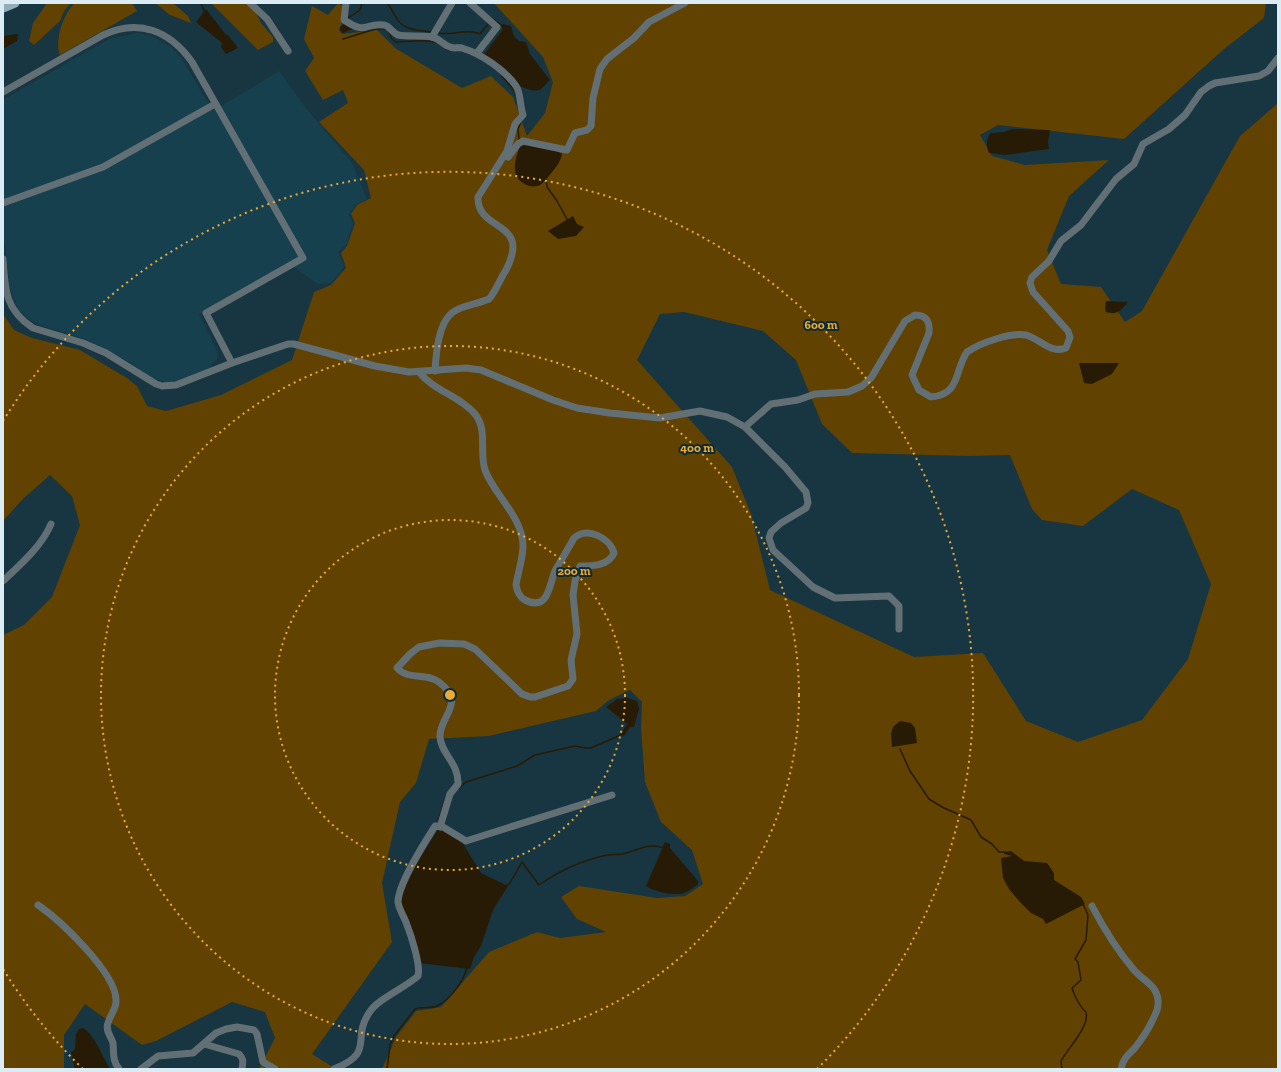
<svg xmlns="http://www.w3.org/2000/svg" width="1281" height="1072" font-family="'Zilla Slab',serif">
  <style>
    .built { fill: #17404e }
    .green { fill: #614201; fill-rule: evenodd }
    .water { fill: #281b05 }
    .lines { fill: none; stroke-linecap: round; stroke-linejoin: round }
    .stream { stroke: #281b05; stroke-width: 1.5 }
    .minor { stroke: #627076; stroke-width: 7 }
    .major { stroke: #91aeb9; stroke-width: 9 }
    .ring { fill: none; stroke: #eaaa38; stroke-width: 2; stroke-dasharray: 2 4 }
    .centre { fill: #eaaa38; stroke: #0c2b37; stroke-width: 2 }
    .ring-label { font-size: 12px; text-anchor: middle; font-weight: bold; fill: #eaaa38; stroke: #0c2b37; stroke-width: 4; stroke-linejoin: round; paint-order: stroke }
  </style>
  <rect width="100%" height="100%" fill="#173641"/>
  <!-- built -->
  <polygon class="built" points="137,33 149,35 171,47 180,56 213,111 279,71 305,107 352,163 367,199 355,205 349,215 353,223 346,245 338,252 344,267 331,283 318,284 288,263 199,314 216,349 218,355 216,360 211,365 210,370 169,383 152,378 131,363 90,341 40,325 27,318 19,310 10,289 3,230 3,100 109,39"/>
  <!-- green -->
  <g class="green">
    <polygon points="47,3 71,3 64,11 60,21 34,45 29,41 33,23"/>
    <path d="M75 3H132L137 11 60 55C54 42 63 13 75 3Z"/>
    <polygon points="155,3 173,3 188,16 191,23 170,15"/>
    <polygon points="211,3 252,3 261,23 273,37 273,42 258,50"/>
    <path d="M338 3 344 7 343 20 339 30 342 34 377 30 395 48 462 88 491 76 513 97 527 136 545 113 553 82 543 57 494 3H1266L1264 18 1224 49 1124 139 998 125 980 135 992 156 1025 165 1109 160 1069 196 1047 250 1061 284 1101 287 1125 322 1142 311 1240 136 1278 103V1069H380L383 1067 396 1037 416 1011 441 1007 489 952 537 932 560 938 606 932 577 919 561 897 579 886 657 898 685 896 703 884 692 850 661 822 645 782 641 728 642 702 630 690 609 700 596 711 489 736 429 739 416 783 400 802 382 883 392 942 312 1054 336 1069H259L275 1038 265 1012 232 1002 156 1041 142 1045 85 1004 64 1035V1069H3V635L24 625 52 597 80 525 72 496 50 475 23 499 3 521V314L14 330 32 338 80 350 127 378 137 386 147 406 166 411 221 395 292 360 314 292 331 285 346 268 341 253 347 246 355 223 351 214 357 205 371 198 364 170 319 122 348 103 343 90 323 100 305 71 314 58 304 39 312 6 328 15ZM684 312 763 331 796 360 822 424 852 453 968 456 1010 455 1032 509 1042 520 1083 526 1132 489 1179 510 1211 584 1188 659 1142 720 1078 742 1026 721 983 653 914 657 770 590 751 514 732 467 637 360 660 314Z"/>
  </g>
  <!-- water -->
  <g class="water">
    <polygon points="206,9 226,35 228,35 238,48 226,54 221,47 222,43 196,22"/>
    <polygon points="345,23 353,28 353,29 343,33 340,30 340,27"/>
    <path d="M503 24 511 26C514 36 514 41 526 42L530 54 550 80 540 90C519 94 498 68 483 56L503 29 501 27Z"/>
    <polygon points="18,34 17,41 3,49 3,36"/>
    <path d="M1012 129 1050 130 1048 142 1049 149 1006 155 989 153C986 147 986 138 991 133L1004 132Z"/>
    <path d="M523 144 559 152 562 154C561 160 557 166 553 171 549 175 545 182 540 185 530 190 515 181 515 170 514 162 518 152 520 145Z"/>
    <polygon points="573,216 577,224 584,227 576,236 558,239 548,231"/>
    <path d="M1106 301 1128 302C1122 309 1117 316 1106 312L1105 308Z"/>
    <polygon points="1079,363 1119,363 1112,374 1092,384 1084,383"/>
    <polygon points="627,698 637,701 639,709 634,727 630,727 624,736 621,734 627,724 606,707 617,699"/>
    <polygon points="900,721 911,723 915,728 917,743 892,747 891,734 893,727"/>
    <polygon points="438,829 442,829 462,842 481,873 508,886 493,910 481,946 474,957 470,969 419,963 400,901 406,881"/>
    <path d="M665 842 670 844V848L698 881V884C694 887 689 891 684 893 675 896 654 892 646 886Z"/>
    <polygon points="1011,851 1024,861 1047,863 1054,873 1054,880 1081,897 1085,904 1046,924 1043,919 1031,913 1020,902 1009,889 1003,878 1001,858 1012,856 1004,854 1004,852"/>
    <path d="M83 1028C94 1034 103 1057 110 1069H75L71 1053 75 1049 76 1034 79 1029Z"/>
  </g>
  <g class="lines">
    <!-- stream -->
    <g class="stream">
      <polyline points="201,3 204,11"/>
      <path d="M387 3C391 7 392 11 395 16 402 30 417 30 431 32"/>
      <polyline points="490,17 503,26"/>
      <polyline points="348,18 360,10 362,3"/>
      <path d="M389 32 392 39 396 42C409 42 422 39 435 42 442 44 445 50 452 51"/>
      <path d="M438 33C451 36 467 28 480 34L489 23"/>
      <polyline points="343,39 375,29 386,29"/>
      <polyline points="502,76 514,90 516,95"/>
      <polyline points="519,140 518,129 521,122"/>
      <polyline points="546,178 547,187 557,201 568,221"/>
      <polyline points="900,749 910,771 929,799 942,807 971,820 981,837 992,844 999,852 1005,852"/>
      <polyline points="459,788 466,782 517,766 535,755 575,746 585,748 591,748 623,734"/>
      <polyline points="438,821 445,800"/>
      <path d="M506 886 510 883 522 862 539 885C559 871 583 860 607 855 612 854 617 855 623 854 637 851 649 842 664 848"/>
      <path d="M387 1069 390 1045 394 1036 415 1009C422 1006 430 1009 437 1006 451 999 464 981 467 967"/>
      <path d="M1062 1069 1061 1061C1068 1048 1090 1026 1086 1012 1080 1007 1074 995 1072 988L1081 980 1078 962 1075 959 1086 940 1088 915 1083 904"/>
    </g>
    <!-- minor -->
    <g class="minor">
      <polyline points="250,3 267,19 288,51"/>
      <path d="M346 3 344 20C368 36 364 22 384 25 390 26 392 33 398 35 407 37 421 35 432 37 440 39 443 45 450 47 454 49 458 47 462 48 481 54 504 69 516 86 521 93 520 107 523 115L515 124 507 151 478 197C477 233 532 219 506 270 500 279 496 291 489 299 478 304 463 305 453 312 438 323 436 354 435 371"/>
      <polyline points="470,3 497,27 477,53"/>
      <polyline points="432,37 452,3"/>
      <path d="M3 92 103 35C139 18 170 31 192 62L303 258 206 313 232 363"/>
      <polyline points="508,157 518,144 523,141 567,150 575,133 587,130 591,126 593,98 600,69 607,59 634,38 649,22 685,3"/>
      <polyline points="3,203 103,167 215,104"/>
      <path d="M3 259C5 289 5 310 33 328L83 343 106 353 156 384 162 386 176 385 232 363 288 344H294L375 366 409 372 466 368 481 370 553 400 577 408 610 413 660 418 700 411 727 417 745 427 785 467 806 492 808 503 806 508 781 523 771 532 769 538 773 550 813 587 835 598 889 596 899 606V629"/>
      <path d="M419 372C434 391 460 396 475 414 488 430 479 451 485 470 494 495 523 517 523 546 523 558 518 572 516 585 517 591 519 597 525 600 549 612 549 584 555 571 561 560 568 549 574 538 587 526 610 538 614 553 608 566 593 566 580 566L575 581 573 595 577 634 571 660 573 679 568 686 535 697H530L522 694 475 649 464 644 439 643 419 647 410 654 397 668C409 681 426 672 439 682 467 704 439 716 440 737 441 754 459 763 458 784L450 794 440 827"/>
      <path d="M745 427 771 404 798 400 815 394 848 392 862 386 871 378 905 321 915 315C927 315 930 322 929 333L912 375 919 390 931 397C961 394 954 371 967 352 980 343 1011 332 1026 335 1040 339 1051 354 1066 348L1070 337 1068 331 1033 292 1030 283 1032 277 1049 261 1061 241 1081 225 1116 179 1134 164 1143 144 1169 129 1185 115 1201 92 1209 86 1215 83 1259 76 1268 71 1278 58"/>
      <path d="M3 581C20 565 42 546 51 524"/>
      <path d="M38 905C60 920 116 973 116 1000 117 1008 110 1015 108 1023 105 1031 111 1036 113 1043 114 1053 112 1060 119 1069"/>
      <path d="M1092 906C1104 929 1117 950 1134 970 1140 977 1149 982 1154 989 1158 995 1159 1003 1157 1010 1152 1023 1143 1038 1134 1049 1127 1056 1123 1059 1121 1069"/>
      <path d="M204 1044 239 1054C244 1059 243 1062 242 1069"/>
      <polyline points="141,1069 158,1056 193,1053 216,1033 226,1029 237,1027 254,1030 257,1034 263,1062 275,1069"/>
      <path d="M334 1069C376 1052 351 1040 369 1013 377 999 405 988 418 976 421 966 411 935 407 925 405 918 399 910 398 902 398 884 425 842 435 826L443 827 466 841 612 795"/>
    </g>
    <!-- major -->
    <polyline class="major" points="3,8 15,3"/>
  </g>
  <!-- distance rings -->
  <g class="ring">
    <circle cx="450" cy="695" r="175"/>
    <circle cx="450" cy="695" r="349"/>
    <path d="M83 1069A524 524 0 0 1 3 969M3 421A524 524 0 1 1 817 1069"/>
  </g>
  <circle cx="450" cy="695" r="6" class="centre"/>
  <g class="ring-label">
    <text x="821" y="329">600 m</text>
    <text x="697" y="452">400 m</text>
    <text x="574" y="575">200 m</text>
  </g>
  <!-- border -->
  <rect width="1281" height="1072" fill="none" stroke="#dbecf4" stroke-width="8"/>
</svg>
